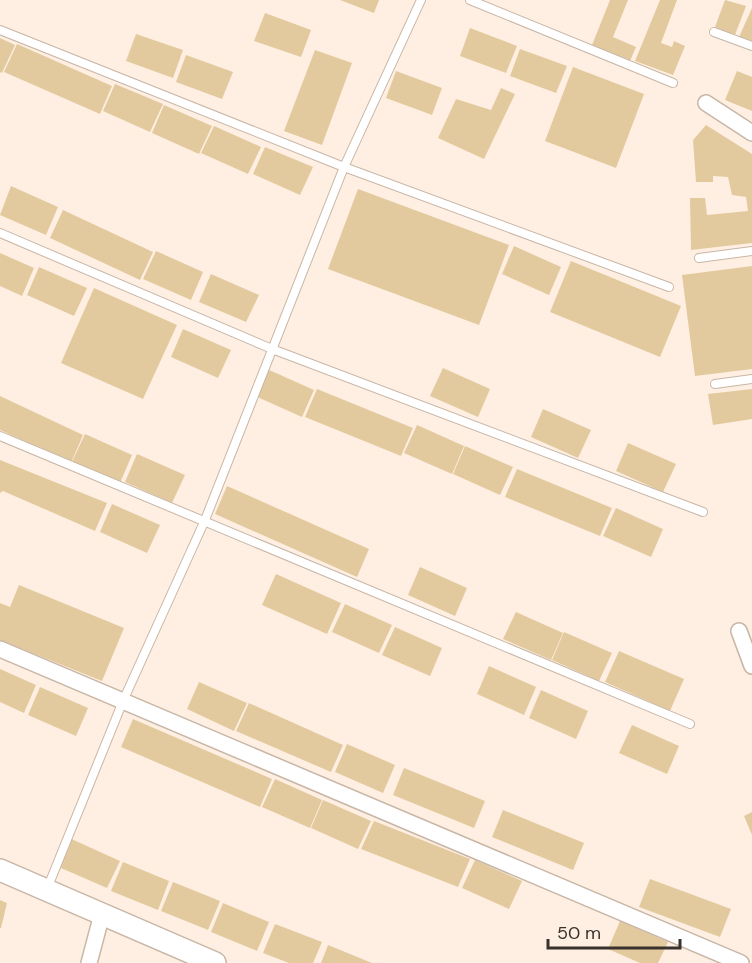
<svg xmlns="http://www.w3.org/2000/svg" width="752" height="963" font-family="'DM Sans',sans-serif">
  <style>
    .building { fill: #e3ca9e }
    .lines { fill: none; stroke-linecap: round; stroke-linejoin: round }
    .lane-casing { stroke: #c8b6a6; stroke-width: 10 }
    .street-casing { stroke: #c8b6a6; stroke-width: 18 }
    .secondary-casing { stroke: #c8b6a6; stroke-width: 24 }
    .lane { stroke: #fff; stroke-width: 8 }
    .street { stroke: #fff; stroke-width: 15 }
    .secondary { stroke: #fff; stroke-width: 21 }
  </style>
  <rect width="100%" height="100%" fill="#feefe2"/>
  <!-- building -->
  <g class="building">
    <polygon points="340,0 379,0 374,13"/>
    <polygon points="610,0 628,0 613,37 636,47 630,61 592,45"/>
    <polygon points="660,0 677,0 661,43 672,47 674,41 685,46 673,75 635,61"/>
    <polygon points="725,0 746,6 735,35 715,27"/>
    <polygon points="752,8 752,42 739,37"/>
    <polygon points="265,13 311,30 301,57 254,41"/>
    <polygon points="470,28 517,46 506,73 460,56"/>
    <polygon points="136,34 183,50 173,78 126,61"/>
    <polygon points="0,38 15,45 2,73 0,72"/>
    <polygon points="17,44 112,86 100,114 4,72"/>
    <polygon points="520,49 567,66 556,93 510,76"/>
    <polygon points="315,50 352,63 322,145 284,131"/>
    <polygon points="186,55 233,72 222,99 176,82"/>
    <polygon points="573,67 644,94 616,168 545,141"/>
    <polygon points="396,71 442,88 432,115 386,98"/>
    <polygon points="737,71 752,77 752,111 725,100"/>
    <polygon points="115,84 163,104 150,132 103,111"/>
    <polygon points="501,88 515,94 484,159 438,138 456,99 491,110"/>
    <polygon points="164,105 212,126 199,154 152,133"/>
    <polygon points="706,125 752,154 752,243 691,250 690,198 705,198 707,215 748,211 746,197 732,195 728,177 713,176 713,182 696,182 693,140"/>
    <polygon points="214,126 261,147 248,174 201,153"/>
    <polygon points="265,147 313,167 300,195 253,174"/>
    <polygon points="11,186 58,207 46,235 0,215"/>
    <polygon points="358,189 509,245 479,325 328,269"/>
    <polygon points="63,210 153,252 140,280 50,238"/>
    <polygon points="514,246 561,267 549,295 502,274"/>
    <polygon points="156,251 203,272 191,300 143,279"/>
    <polygon points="0,253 34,268 22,296 0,286"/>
    <polygon points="571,261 681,306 660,357 550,312"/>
    <polygon points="752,266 752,369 695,376 682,275"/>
    <polygon points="39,267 87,288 74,316 27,295"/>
    <polygon points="211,274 259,295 246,322 199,302"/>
    <polygon points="94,288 177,325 143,399 61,363"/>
    <polygon points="183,329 231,350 218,378 171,357"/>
    <polygon points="443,368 490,389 478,417 430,396"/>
    <polygon points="267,369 314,390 302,417 255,396"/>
    <polygon points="317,389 413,428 401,456 305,417"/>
    <polygon points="752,389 752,419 713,425 708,394"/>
    <polygon points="0,396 83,435 71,463 0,430"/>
    <polygon points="543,409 591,430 578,458 531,437"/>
    <polygon points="417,425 464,446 452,474 404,453"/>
    <polygon points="85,434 132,455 120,483 72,462"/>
    <polygon points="628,443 676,464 663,492 616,471"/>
    <polygon points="465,446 513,467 500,495 453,474"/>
    <polygon points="137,454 185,475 172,503 125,482"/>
    <polygon points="0,460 107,503 95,531 3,491 0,493"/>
    <polygon points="517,469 612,508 600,536 505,497"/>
    <polygon points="227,486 369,549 357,577 215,514"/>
    <polygon points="112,504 160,525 147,553 100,532"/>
    <polygon points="616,508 663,529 651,557 603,536"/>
    <polygon points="420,567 467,588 455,616 408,595"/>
    <polygon points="276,574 341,603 327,634 262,605"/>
    <polygon points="19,585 124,628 102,681 0,640 0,603 10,607"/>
    <polygon points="345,604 392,625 379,653 332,632"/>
    <polygon points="516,612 563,633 551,660 503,639"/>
    <polygon points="395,627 442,648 430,676 382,655"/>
    <polygon points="564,632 612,653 599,681 552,660"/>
    <polygon points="619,651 684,679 670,711 605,682"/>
    <polygon points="489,666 536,687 524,715 477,694"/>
    <polygon points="0,669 36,685 24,713 0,702"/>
    <polygon points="199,682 247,703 234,731 187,709"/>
    <polygon points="40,687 88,708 76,736 28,715"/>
    <polygon points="541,690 588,711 576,739 529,718"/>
    <polygon points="249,703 343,745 331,772 236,731"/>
    <polygon points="133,719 272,779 260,807 121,747"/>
    <polygon points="632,725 679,746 667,774 619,753"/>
    <polygon points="347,744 395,765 383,793 335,772"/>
    <polygon points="404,768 485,801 474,828 393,795"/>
    <polygon points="275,779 322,800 310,828 262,807"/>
    <polygon points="323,800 371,821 358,849 311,828"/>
    <polygon points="503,810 584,843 573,870 492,837"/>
    <polygon points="752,812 752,835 744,816"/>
    <polygon points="374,821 470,859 458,887 361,849"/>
    <polygon points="67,837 120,861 107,888 54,865"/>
    <polygon points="475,860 522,881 509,909 462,888"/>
    <polygon points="123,862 169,881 158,910 111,891"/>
    <polygon points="650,879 731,909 720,937 639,907"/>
    <polygon points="173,882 220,901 208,930 161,911"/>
    <polygon points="0,900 7,903 1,928 0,928"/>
    <polygon points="223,903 269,922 257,951 211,932"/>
    <polygon points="620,921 668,942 658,963 640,963 608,949"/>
    <polygon points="275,924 322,942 313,963 289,963 263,953"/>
    <polygon points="328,945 372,963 321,963"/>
  </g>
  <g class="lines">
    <!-- lane casing -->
    <g class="lane-casing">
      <g id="lane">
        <polyline points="470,0 673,83"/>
        <polyline points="0,30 344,167 669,287"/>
        <polyline points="714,32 752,46"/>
        <polyline points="0,233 272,349 703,512"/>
        <polyline points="699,258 752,251"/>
        <polyline points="715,384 752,379"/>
        <polyline points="0,436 690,724"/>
        <polyline points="47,889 123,701 205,520 344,167 421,0"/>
      </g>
    </g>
    <!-- street casing -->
    <g class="street-casing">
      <g id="street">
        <polyline points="706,103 752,133"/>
        <polyline points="739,631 752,666"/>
        <polyline points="0,649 741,963"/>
        <polyline points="89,963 102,914"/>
      </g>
    </g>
    <!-- secondary casing -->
    <g class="secondary-casing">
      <polyline id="secondary" points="0,870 215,963"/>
    </g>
    <!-- lane -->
    <use href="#lane" class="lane"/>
    <!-- street -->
    <use href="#street" class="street"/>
    <!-- secondary -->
    <use href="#secondary" class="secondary"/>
  </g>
  <!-- scale -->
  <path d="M548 939v9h132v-9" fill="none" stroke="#39322c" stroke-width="3"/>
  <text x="557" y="939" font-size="18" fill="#39322c" stroke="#feefe2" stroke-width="4.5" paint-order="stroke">50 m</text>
</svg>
